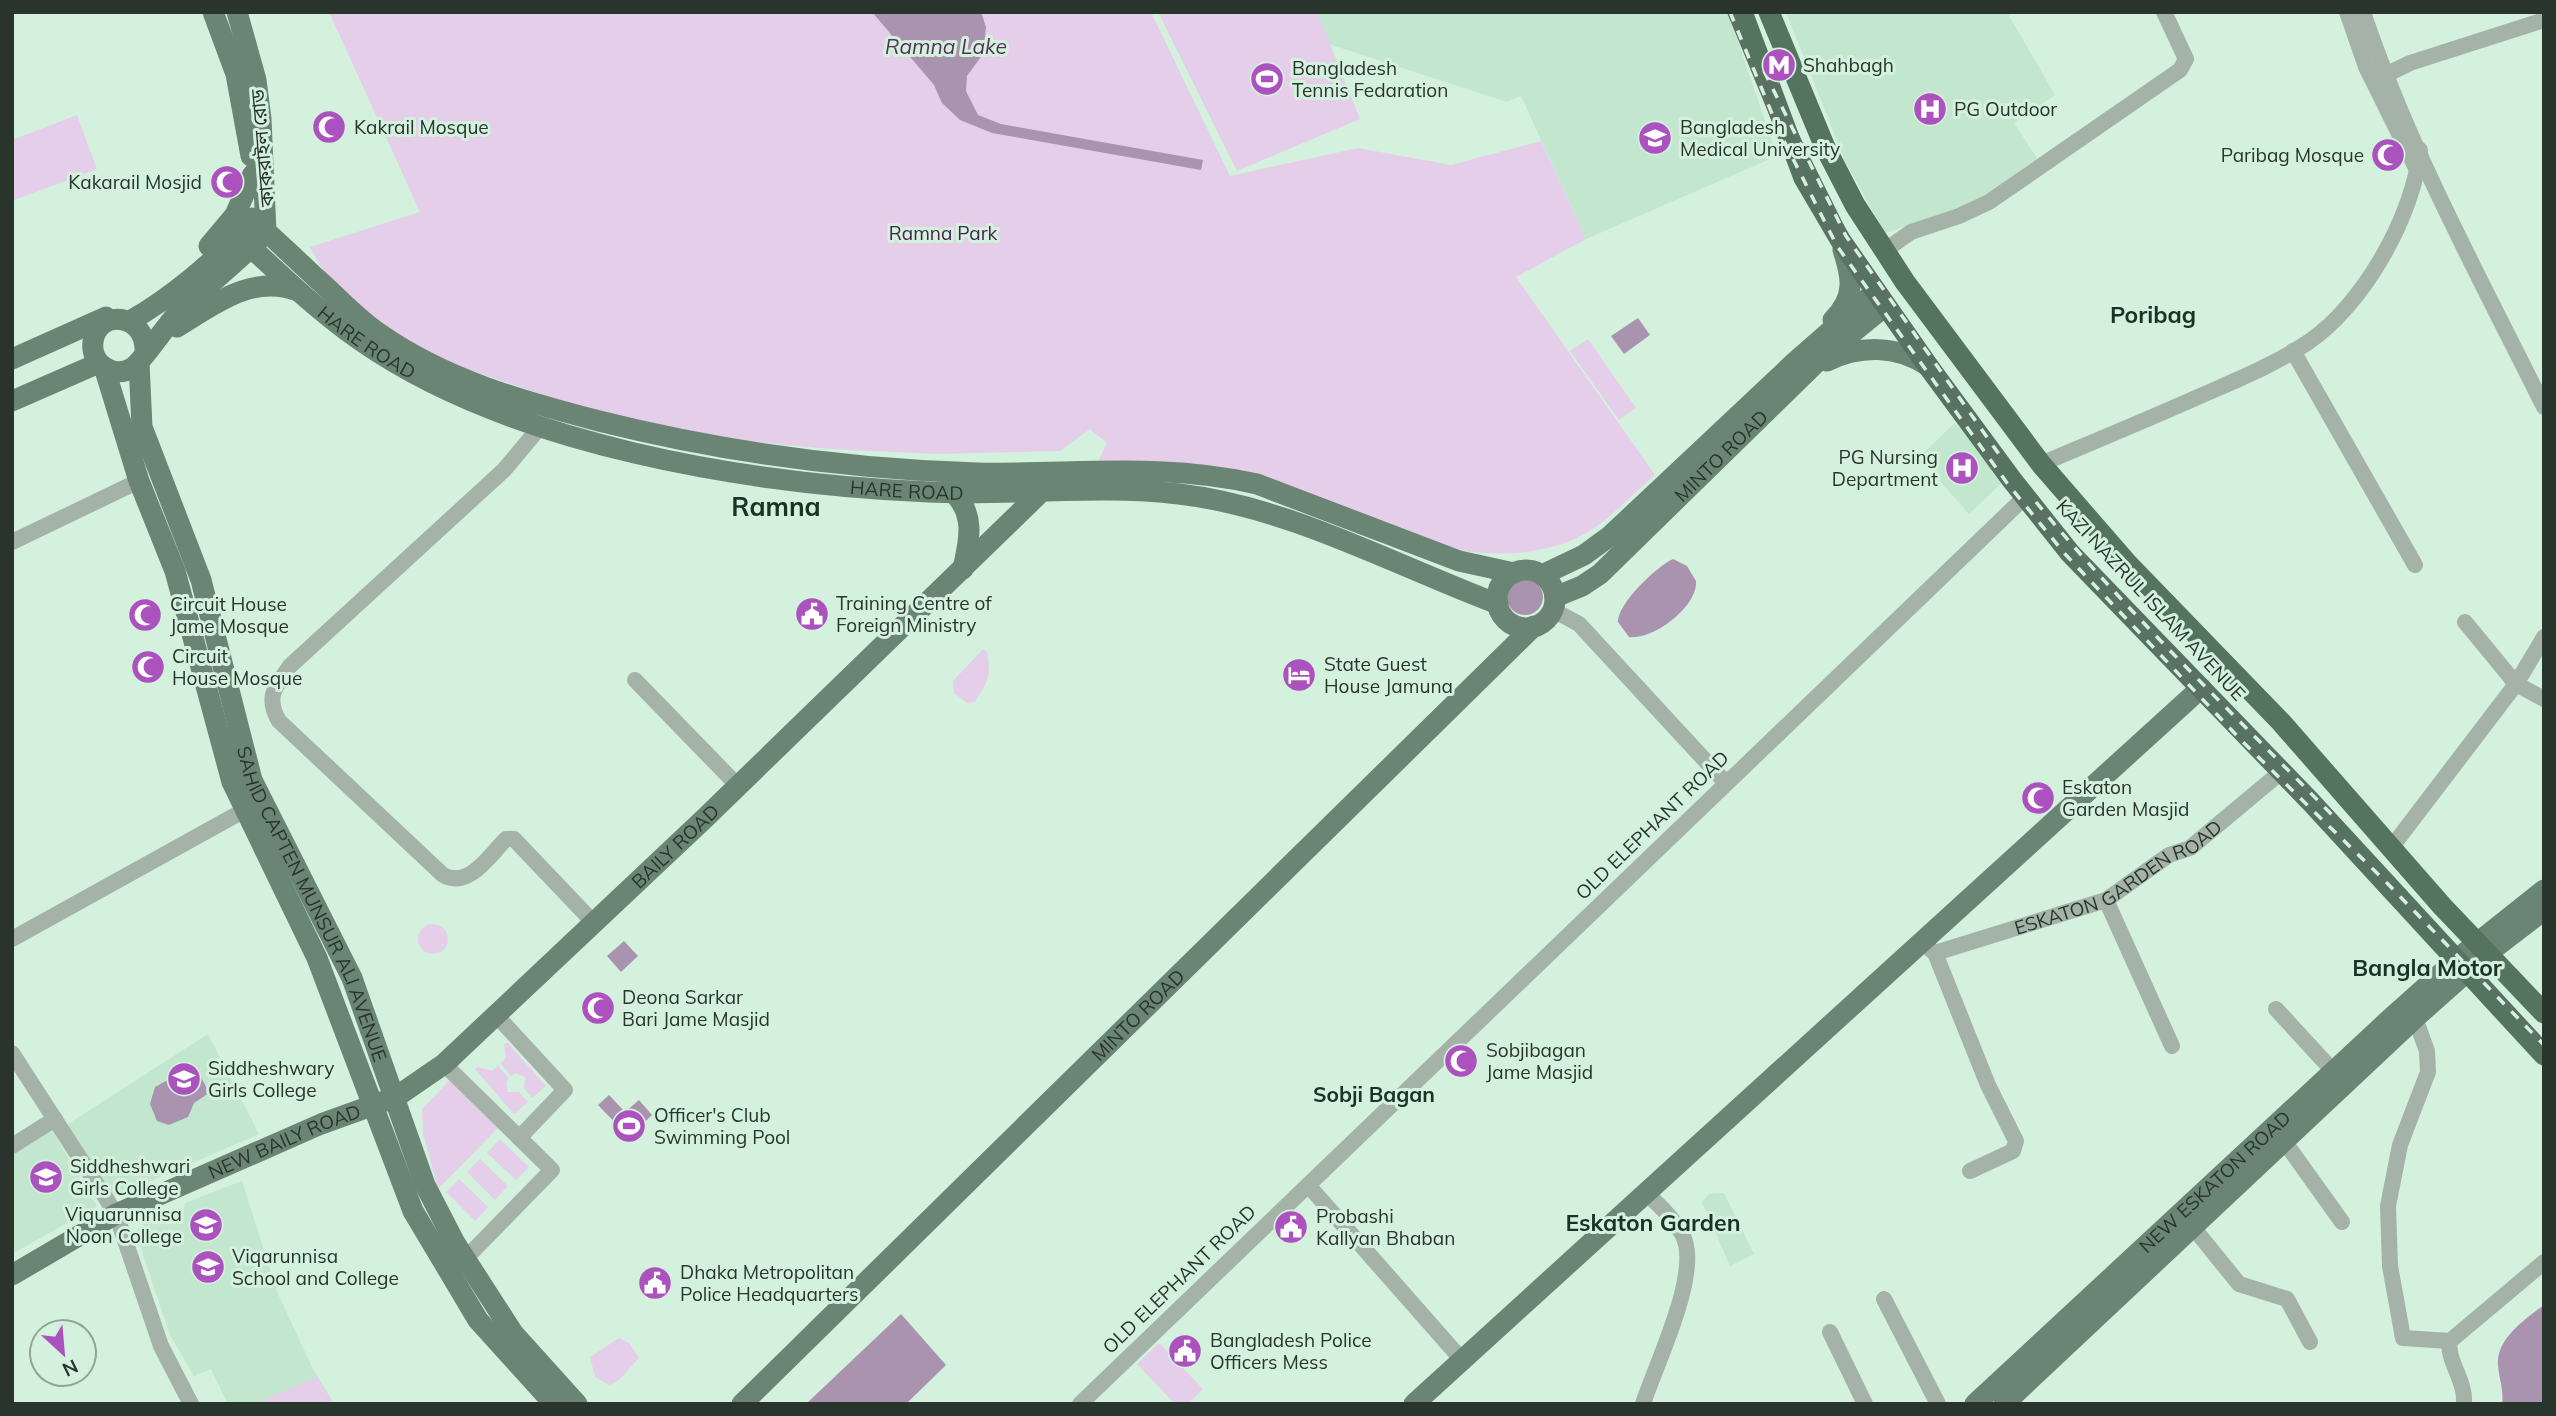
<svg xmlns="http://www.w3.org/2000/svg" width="2556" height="1416" font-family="Mulish,'Noto Sans Bengali',sans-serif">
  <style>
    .built { fill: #c3e6ce }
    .green { fill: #e5cee9 }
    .water { fill: #aa93af }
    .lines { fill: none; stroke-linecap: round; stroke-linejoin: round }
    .minor { stroke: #a4b2a8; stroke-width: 16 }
    .major { stroke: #6a8573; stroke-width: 21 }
    .highway { stroke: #557460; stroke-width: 21 }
    .rail-casing { stroke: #5e6f64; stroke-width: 6 }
    .rail { stroke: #d4f1de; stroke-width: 3.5; stroke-dasharray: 10; stroke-linecap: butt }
    .labels { text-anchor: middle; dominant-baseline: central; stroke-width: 6; stroke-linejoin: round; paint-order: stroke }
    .poi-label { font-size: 19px; fill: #29342d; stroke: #d4f1de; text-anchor: start }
    .street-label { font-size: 19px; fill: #29342d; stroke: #d4f1de }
    .park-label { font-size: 19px; fill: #46254d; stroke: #d4f1de }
    .water-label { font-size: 21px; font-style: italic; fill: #54335b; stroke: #d4f1de }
    .neighbourhood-label { font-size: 21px; font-weight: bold; fill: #1b3224; stroke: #d4f1de }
    .quarter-label { font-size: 23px; font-weight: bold; fill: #1b3224; stroke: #d4f1de }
    .district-label { font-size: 26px; font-weight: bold; fill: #1b3224; stroke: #d4f1de }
  </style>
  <rect width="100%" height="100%" fill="#d4f1de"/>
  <!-- built -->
  <g class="built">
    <polygon points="1317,12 1728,12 1777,156 1586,239 1521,96 1507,102 1329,44"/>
    <polygon points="1786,12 2007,12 2055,95 2014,123 2037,158 1996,189 1960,207 1885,233 1845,161"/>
    <polygon points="1955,423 2005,480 1969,514 1919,457"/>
    <polygon points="208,1034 259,1134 107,1200 68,1124"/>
    <polygon points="50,1127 97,1206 12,1254 12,1148"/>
    <polygon points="242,1181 278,1294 312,1367 334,1404 228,1404 211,1369 194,1376 170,1335 138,1240 137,1229 154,1218 171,1224 182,1218 185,1203"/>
    <polygon points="1724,1193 1754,1254 1730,1266 1702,1202 1709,1194"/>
  </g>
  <!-- green -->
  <g class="green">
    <path d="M329 12H1151L1230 176 1358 148 1451 165 1541 141 1586 239 1516 277 1655 475C1635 492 1616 513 1594 528 1555 555 1497 558 1452 549L1256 479 1097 464 1107 443 1090 429 1060 451 938 454 829 449 690 436 607 416 442 361 394 333 357 305 323 271 310 247 420 212Z"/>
    <polygon points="1158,12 1317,12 1360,119 1237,171"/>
    <polygon points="77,115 97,169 12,201 12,140"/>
    <polygon points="1588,339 1636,408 1619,420 1570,351"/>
    <path d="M983 649 987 652C993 681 984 685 975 702L967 703 954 693 953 681Z"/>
    <circle cx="433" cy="939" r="15"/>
    <polygon points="507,1042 546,1086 532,1098 524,1088 525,1077 515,1073 511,1076 500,1063 506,1058 504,1044"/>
    <polygon points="498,1066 509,1078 506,1082 508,1092 519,1092 528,1102 514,1114 475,1069 478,1067 492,1071"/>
    <polygon points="452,1078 498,1128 438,1189 423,1133 422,1109"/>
    <polygon points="500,1139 529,1167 516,1180 487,1153"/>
    <polygon points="480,1159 508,1186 495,1200 467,1172"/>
    <polygon points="459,1179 488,1207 475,1221 446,1192"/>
    <polygon points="619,1338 629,1343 639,1358 619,1380 609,1385 595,1377 590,1357"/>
    <polygon points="1159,1343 1203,1389 1188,1404 1175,1404 1137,1364"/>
    <polygon points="317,1377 334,1404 267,1404 265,1399"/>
  </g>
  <!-- water -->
  <g class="water">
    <polygon points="872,12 981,12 986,27 983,54 967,76 966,91 978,115 1001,124 1203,160 1201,170 992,133 960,120 942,103 934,85"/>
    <polygon points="1638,318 1650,335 1624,354 1611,336"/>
    <path d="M1673 559 1687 566 1696 581C1698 606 1654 640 1629 637L1618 622C1617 604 1656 567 1673 559Z"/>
    <circle cx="1525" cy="597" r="18"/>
    <polygon points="624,941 638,956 621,972 607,956"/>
    <polygon points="186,1070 198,1071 209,1093 194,1103 188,1117 169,1125 157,1121 150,1104 155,1087"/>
    <polygon points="609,1095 625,1112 639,1100 652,1115 629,1137 598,1105"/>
    <path d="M2544 1305V1404H2502C2504 1390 2499 1379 2498 1365 2496 1339 2525 1319 2544 1305Z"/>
    <polygon points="901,1314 946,1365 906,1404 806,1404"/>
  </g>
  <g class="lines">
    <!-- minor -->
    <g class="minor">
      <polyline points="2347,12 2366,67 2417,170"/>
      <path d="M2363 12C2409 149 2480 278 2544 407"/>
      <polyline points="2375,80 2410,63 2544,20"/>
      <polyline points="1884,251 1911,232 1959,216 1989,202 2180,70 2186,59 2164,12"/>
      <polyline points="2293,351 2415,565"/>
      <path d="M540 427 504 470 290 666C275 687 265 697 279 721L443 875C469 889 489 856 506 839H514L594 923"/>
      <path d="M2041 464C2093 442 2146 420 2198 397 2234 381 2274 365 2307 343 2363 306 2414 215 2420 150"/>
      <polyline points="12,542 139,481"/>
      <polyline points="1553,610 1579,624 1726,783"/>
      <polyline points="2544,637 2516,684 2544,699"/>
      <polyline points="635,680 738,786"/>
      <polyline points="2391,848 2516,684 2465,622"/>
      <polyline points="2106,900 2172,1046"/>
      <polyline points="12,939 243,811"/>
      <polyline points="1929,948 1935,953 1988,1085 2016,1141 2013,1151 1970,1171"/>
      <path id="s1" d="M1935 953 2106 900 2169 855 2190 848 2281 772"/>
      <polyline points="2276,1009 2333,1071"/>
      <polyline points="496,1015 565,1090 519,1138"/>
      <polyline points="2415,1018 2427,1051 2428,1072 2400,1145 2388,1206 2390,1266 2403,1338 2450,1341"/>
      <polyline points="12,1053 116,1214 161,1346 191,1404"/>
      <polyline points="444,1064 552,1170 465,1259"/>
      <polyline points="2284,1141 2342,1222"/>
      <polyline points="12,1146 55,1119"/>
      <polyline points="1308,1185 1462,1360"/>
      <polyline points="2192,1226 2239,1284 2287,1299 2310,1342"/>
      <polyline points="1884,1299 1938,1404"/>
      <polyline points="1830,1332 1865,1404"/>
      <polyline points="1080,1404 2025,497"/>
      <path d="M1643 1404C1656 1363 1703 1270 1682 1234 1673 1218 1659 1205 1646 1193"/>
      <path d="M2464 1404C2466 1380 2446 1360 2450 1341L2544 1262"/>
    </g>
    <!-- major -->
    <g class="major">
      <polyline points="213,12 236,74 251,156"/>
      <path d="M252 218C273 238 294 257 315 277 337 296 356 318 380 334 446 380 522 401 599 421 723 452 849 469 977 473 1074 475 1160 462 1257 484L1459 561 1514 573"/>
      <path id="s2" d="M238 235C277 272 317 310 361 341 512 446 748 484 929 492 1012 496 1097 484 1179 494 1290 507 1394 565 1498 604"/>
      <polyline points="209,246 235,215 253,174"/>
      <path d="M1833 320C1856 297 1852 277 1843 250"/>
      <path d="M130 321C169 299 218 259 247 225"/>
      <path d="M177 327C215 304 251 274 298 291"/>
      <path d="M145 351C146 313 97 308 93 342 90 364 114 379 132 368 141 363 166 326 176 315 205 286 239 262 266 232L261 119 256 80 237 12"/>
      <polyline points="12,359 106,317"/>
      <path d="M1827 361C1860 345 1897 345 1928 366"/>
      <path id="s3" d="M139 363 142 427 201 580 252 780 352 978 425 1185 455 1243 513 1333 577 1404"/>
      <polyline points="104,367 139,481 175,571 232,782 317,958 413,1211 478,1320 554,1404"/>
      <polyline points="12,401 99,363"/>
      <path d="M954 493C976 516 969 541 963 569"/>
      <circle cx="1526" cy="599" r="29"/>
      <polyline points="1542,575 1584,555 1610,536 1795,362 1875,292"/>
      <path id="s4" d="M1555 597 1582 586 1600 574 1820 359 1885 306"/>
      <path id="s5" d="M12 1275 116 1214 321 1124 396 1097 444 1064 704 819 1041 492"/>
      <path id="s6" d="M742 1404 1534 626"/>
      <polyline points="1414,1404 2201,688"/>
      <path id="s7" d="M1975 1404 2390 1019 2456 960 2544 890"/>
      <polyline points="2004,1404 2415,1018 2488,953 2544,910"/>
    </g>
    <!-- highway -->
    <g class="highway">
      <polyline points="1742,12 1804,178 1841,241 1928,366 2012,480 2070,553 2310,801 2544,1055"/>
      <polyline points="1769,12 1824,145 1855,205 1905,282 2041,464 2126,562 2281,722 2442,906 2544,1013"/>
    </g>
    <!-- rail casing -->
    <g class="rail-casing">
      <g id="rail">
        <polyline points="1730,12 1780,133 1837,246 2007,483 2065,554 2242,741 2385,881 2544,1045"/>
        <polyline points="1764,71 1846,236 2003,460"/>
        <path d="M2036 502C2128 614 2235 715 2336 819"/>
      </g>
    </g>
    <!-- rail -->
    <use href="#rail" class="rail"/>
  </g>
  <!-- icons -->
  <defs>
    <g id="metro-disc" transform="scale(1.75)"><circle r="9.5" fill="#ab52be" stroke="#d4f1de"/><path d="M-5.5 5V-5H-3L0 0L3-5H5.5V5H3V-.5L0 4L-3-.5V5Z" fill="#fff"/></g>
    <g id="stadium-disc" transform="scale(1.75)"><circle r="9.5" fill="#ab52be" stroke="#d4f1de"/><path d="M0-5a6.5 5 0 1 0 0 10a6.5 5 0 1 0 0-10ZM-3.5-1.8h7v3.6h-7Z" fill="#fff"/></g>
    <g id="hospital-disc" transform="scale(1.75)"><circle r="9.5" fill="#ab52be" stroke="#d4f1de"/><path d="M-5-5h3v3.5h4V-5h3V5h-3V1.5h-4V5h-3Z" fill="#fff"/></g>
    <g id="mosque-disc" transform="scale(1.75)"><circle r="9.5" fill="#ab52be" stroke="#d4f1de"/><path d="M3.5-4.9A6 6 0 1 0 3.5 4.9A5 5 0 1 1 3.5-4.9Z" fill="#fff"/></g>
    <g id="university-disc" transform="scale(1.75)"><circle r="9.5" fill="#ab52be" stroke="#d4f1de"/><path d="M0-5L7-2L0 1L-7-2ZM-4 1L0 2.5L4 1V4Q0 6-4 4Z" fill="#fff"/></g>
    <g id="civic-disc" transform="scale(1.75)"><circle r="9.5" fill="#ab52be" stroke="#d4f1de"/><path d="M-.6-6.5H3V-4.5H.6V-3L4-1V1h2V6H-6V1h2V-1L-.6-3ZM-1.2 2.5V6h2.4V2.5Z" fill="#fff"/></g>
    <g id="hotel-disc" transform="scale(1.75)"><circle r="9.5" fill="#ab52be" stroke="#d4f1de"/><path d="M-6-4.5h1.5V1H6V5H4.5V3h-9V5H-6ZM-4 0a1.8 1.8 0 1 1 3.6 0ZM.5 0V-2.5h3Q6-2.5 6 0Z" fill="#fff"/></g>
  </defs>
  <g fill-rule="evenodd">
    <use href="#metro-disc" x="1779" y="65"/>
    <use href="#stadium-disc" x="1267" y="79"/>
    <use href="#hospital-disc" x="1930" y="109"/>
    <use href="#mosque-disc" x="329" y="127"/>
    <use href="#university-disc" x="1655" y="138"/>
    <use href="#mosque-disc" x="2388" y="155"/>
    <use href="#mosque-disc" x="227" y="182"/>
    <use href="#hospital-disc" x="1962" y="468"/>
    <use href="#civic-disc" x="812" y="614"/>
    <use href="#mosque-disc" x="145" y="615"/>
    <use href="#mosque-disc" x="148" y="667"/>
    <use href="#hotel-disc" x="1299" y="675"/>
    <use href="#mosque-disc" x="2038" y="798"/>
    <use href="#mosque-disc" x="598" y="1008"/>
    <use href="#mosque-disc" x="1461" y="1061"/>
    <use href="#university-disc" x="184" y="1079"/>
    <use href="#stadium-disc" x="629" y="1126"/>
    <use href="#university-disc" x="46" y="1177"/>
    <use href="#university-disc" x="206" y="1225"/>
    <use href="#civic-disc" x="1291" y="1227"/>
    <use href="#university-disc" x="208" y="1267"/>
    <use href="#civic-disc" x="655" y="1283"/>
    <use href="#civic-disc" x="1185" y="1351"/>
  </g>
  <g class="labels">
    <!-- poi labels -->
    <g class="poi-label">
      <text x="1803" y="65">Shahbagh</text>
      <text x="1292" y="68">Bangladesh<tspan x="1292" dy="22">Tennis Fedaration</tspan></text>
      <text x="1954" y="109">PG Outdoor</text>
      <text x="354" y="127">Kakrail Mosque</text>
      <text x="1680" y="127">Bangladesh<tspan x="1680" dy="22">Medical University</tspan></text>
      <text x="2364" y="155" text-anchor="end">Paribag Mosque</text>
      <text x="202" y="182" text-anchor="end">Kakarail Mosjid</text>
      <text x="1938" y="457" text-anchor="end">PG Nursing<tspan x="1938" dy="22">Department</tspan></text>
      <text x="836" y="603">Training Centre of<tspan x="836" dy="22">Foreign Ministry</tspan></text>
      <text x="170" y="604">Circuit House<tspan x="170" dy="22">Jame Mosque</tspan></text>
      <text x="172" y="656">Circuit<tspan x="172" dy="22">House Mosque</tspan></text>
      <text x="1324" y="664">State Guest<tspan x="1324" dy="22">House Jamuna</tspan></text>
      <text x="2062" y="787">Eskaton<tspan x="2062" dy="22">Garden Masjid</tspan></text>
      <text x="622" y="997">Deona Sarkar<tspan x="622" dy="22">Bari Jame Masjid</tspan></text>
      <text x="1486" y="1050">Sobjibagan<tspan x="1486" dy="22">Jame Masjid</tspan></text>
      <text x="208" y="1068">Siddheshwary<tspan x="208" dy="22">Girls College</tspan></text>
      <text x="654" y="1115">Officer's Club<tspan x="654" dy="22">Swimming Pool</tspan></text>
      <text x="70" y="1166">Siddheshwari<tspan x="70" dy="22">Girls College</tspan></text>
      <text x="182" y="1214" text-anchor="end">Viquarunnisa<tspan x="182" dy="22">Noon College</tspan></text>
      <text x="1316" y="1216">Probashi<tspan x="1316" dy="22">Kallyan Bhaban</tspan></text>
      <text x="232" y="1256">Viqarunnisa<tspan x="232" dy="22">School and College</tspan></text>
      <text x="680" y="1272">Dhaka Metropolitan<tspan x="680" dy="22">Police Headquarters</tspan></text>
      <text x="1210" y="1340">Bangladesh Police<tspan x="1210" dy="22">Officers Mess</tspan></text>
    </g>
    <!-- street labels -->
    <g class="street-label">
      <text transform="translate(262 148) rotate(-95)">কাকরাইল রোড</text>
      <text stroke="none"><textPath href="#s2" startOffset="168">HARE ROAD</textPath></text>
      <text stroke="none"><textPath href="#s4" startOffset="220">MINTO ROAD</textPath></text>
      <text stroke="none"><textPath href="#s2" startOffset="735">HARE ROAD</textPath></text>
      <text transform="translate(2151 600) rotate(47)">KAZI NAZRUL ISLAM AVENUE</text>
      <text transform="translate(1652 825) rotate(-44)">OLD ELEPHANT ROAD</text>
      <text stroke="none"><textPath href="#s5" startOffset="800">BAILY ROAD</textPath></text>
      <text stroke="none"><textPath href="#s1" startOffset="200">ESKATON GARDEN ROAD</textPath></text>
      <text stroke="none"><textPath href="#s3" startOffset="572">SAHID CAPTEN MUNSUR ALI AVENUE</textPath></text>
      <text stroke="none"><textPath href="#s6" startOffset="555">MINTO ROAD</textPath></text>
      <text stroke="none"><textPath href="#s5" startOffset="304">NEW BAILY ROAD</textPath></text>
      <text stroke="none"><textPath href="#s7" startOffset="327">NEW ESKATON ROAD</textPath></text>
      <text transform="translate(1179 1279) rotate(-44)">OLD ELEPHANT ROAD</text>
    </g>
    <!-- park labels -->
    <g class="park-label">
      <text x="943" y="233">Ramna Park</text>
    </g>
    <!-- water labels -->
    <g class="water-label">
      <text x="946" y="46">Ramna Lake</text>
    </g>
    <!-- neighbourhood labels -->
    <g class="neighbourhood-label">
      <text x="1374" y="1094">Sobji Bagan</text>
    </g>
    <!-- quarter labels -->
    <g class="quarter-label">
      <text x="2153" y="314">Poribag</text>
      <text x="2427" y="967">Bangla Motor</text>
      <text x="1653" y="1222">Eskaton Garden</text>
    </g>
    <!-- district labels -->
    <g class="district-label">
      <text x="776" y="506">Ramna</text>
    </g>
  </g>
  <!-- border -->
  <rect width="2556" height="1416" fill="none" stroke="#29342d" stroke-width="28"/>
  <!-- north arrow -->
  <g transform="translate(63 1353) rotate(154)"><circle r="33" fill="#d4f1de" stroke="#90a597" stroke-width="2"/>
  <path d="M0-5L12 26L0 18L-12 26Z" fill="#ab52be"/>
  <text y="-10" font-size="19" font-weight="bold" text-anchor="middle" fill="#29342d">N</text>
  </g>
</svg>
